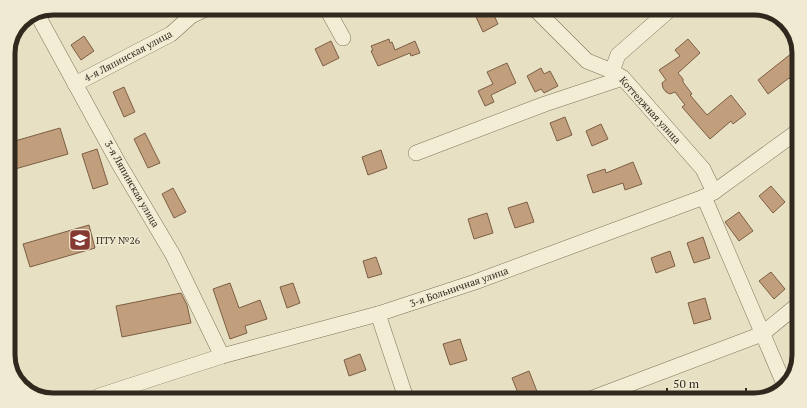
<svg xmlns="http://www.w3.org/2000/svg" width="807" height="408" font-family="'PT Serif',serif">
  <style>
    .building { fill: #c19f7d; stroke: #7c5f45 }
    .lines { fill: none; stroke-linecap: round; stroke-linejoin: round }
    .minor-casing { stroke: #80725c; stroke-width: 16 }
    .minor { stroke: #f4edd5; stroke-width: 15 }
    .labels { text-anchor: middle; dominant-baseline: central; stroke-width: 3; stroke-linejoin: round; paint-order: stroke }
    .street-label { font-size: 10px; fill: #31291e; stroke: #f0ead2 }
    .poi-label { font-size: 10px; fill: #31291e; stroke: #f0ead2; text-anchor: start }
    .rim { fill: none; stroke: #31291e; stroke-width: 5 }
  </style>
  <rect width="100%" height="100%" fill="#e8e0c3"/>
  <!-- building -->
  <g class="building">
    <polygon points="490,11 492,11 498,24 483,32 476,17"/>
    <polygon points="84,36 94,51 81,60 71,45"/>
    <polygon points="389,39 390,43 392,42 395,50 415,41 420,53 411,56 410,53 378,66 371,51 373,50 371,46"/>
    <polygon points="688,39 700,53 678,73 683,79 683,82 692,94 690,95 707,115 731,95 746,114 733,124 731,121 710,139 682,107 685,105 675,92 670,94 666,92 663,88 662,83 666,80 659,70 680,56 675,50"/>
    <polygon points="331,41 339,58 323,66 315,49"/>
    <polygon points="792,53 799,61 799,72 790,79 789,78 768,94 758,80"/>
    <polygon points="507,63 516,83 491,95 494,102 485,106 478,91 493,84 487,72"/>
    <polygon points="541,68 544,74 550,71 558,86 544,93 541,89 535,92 527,76"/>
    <polygon points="124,87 135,112 124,117 113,92"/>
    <polygon points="565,117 572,135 557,141 550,123"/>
    <polygon points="601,124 608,139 592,146 586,131"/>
    <polygon points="60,128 68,154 8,171 8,143"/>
    <polygon points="145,133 160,163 148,168 134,139"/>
    <polygon points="97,149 108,184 93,189 82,154"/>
    <polygon points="381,150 387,168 368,175 362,157"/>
    <polygon points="633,162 642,184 625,190 623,183 593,193 587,175 605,169 606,173"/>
    <polygon points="771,186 785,202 773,213 759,196"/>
    <polygon points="173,188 186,212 174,218 162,194"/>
    <polygon points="527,202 534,222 515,228 508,208"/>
    <polygon points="739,212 753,231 739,241 725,222"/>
    <polygon points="487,213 493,233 474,239 468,219"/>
    <polygon points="89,225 95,248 30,267 23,244"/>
    <polygon points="703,237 710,258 694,263 687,243"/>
    <polygon points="670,251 675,266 656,273 651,258"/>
    <polygon points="376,257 382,274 368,278 363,261"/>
    <polygon points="771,272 785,289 774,299 759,281"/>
    <polygon points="230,283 239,308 260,300 267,319 245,326 247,333 230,339 213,289"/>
    <polygon points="293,283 300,303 287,308 280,287"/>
    <polygon points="181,293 187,305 191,323 122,337 116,306"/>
    <polygon points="705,298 711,319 694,324 688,303"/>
    <polygon points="460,339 467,360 450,365 443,344"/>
    <polygon points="360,354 366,370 349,376 344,360"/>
    <polygon points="529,371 538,394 527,399 520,398 512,378"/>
  </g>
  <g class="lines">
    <!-- minor casing -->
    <g class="minor-casing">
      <g id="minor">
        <polyline points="330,10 328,11 343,38"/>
        <polyline points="537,11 587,61 612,71 623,78 703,169 714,192"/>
        <polyline points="37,14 119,164 173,255 222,356"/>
        <polyline points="191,16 206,9"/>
        <polyline points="612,71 618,55 667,12"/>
        <polyline points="75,84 171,34 191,16 188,9"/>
        <polyline points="416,153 545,104 623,78"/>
        <polyline points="704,197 785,386"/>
        <polyline points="378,314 406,398"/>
        <polyline points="99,396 222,356 378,314 475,282 704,197 714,192 798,131"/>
        <polyline points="590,399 762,334 795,307"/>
      </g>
    </g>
    <!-- minor -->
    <use href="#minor" class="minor"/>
  </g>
  <!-- icons -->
  <defs>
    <g id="university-square" transform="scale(1.15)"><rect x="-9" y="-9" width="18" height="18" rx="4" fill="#873a34" stroke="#f0ead2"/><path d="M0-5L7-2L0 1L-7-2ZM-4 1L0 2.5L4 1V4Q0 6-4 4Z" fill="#fff"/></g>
  </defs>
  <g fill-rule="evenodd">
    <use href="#university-square" x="80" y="240"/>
  </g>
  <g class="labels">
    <!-- street labels -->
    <g class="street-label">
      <text transform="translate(128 56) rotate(-28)">4-я Ляпинская улица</text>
      <text transform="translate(650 110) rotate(48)">Коттеджная улица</text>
      <text transform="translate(132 184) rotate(60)">3-я Ляпинская улица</text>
      <text transform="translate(459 287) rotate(-19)">3-я Больничная улица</text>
    </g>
    <!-- poi labels -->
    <g class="poi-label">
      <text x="96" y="240">ПТУ №26</text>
    </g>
  </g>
  <!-- crop -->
  <path d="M0 0H807V408H0ZM53 15H754A38 38 0 0 1 792 53V355A38 38 0 0 1 754 393H53A38 38 0 0 1 15 355V53A38 38 0 0 1 53 15Z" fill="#f0ead2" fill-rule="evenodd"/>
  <path class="rim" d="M53 15H754A38 38 0 0 1 792 53V355A38 38 0 0 1 754 393H53A38 38 0 0 1 15 355V53A38 38 0 0 1 53 15Z"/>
  <!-- scale -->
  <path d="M667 388v6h79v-6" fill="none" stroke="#31291e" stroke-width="2"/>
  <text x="673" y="388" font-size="12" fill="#31291e" stroke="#f0ead2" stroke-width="3" paint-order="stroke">50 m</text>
</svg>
